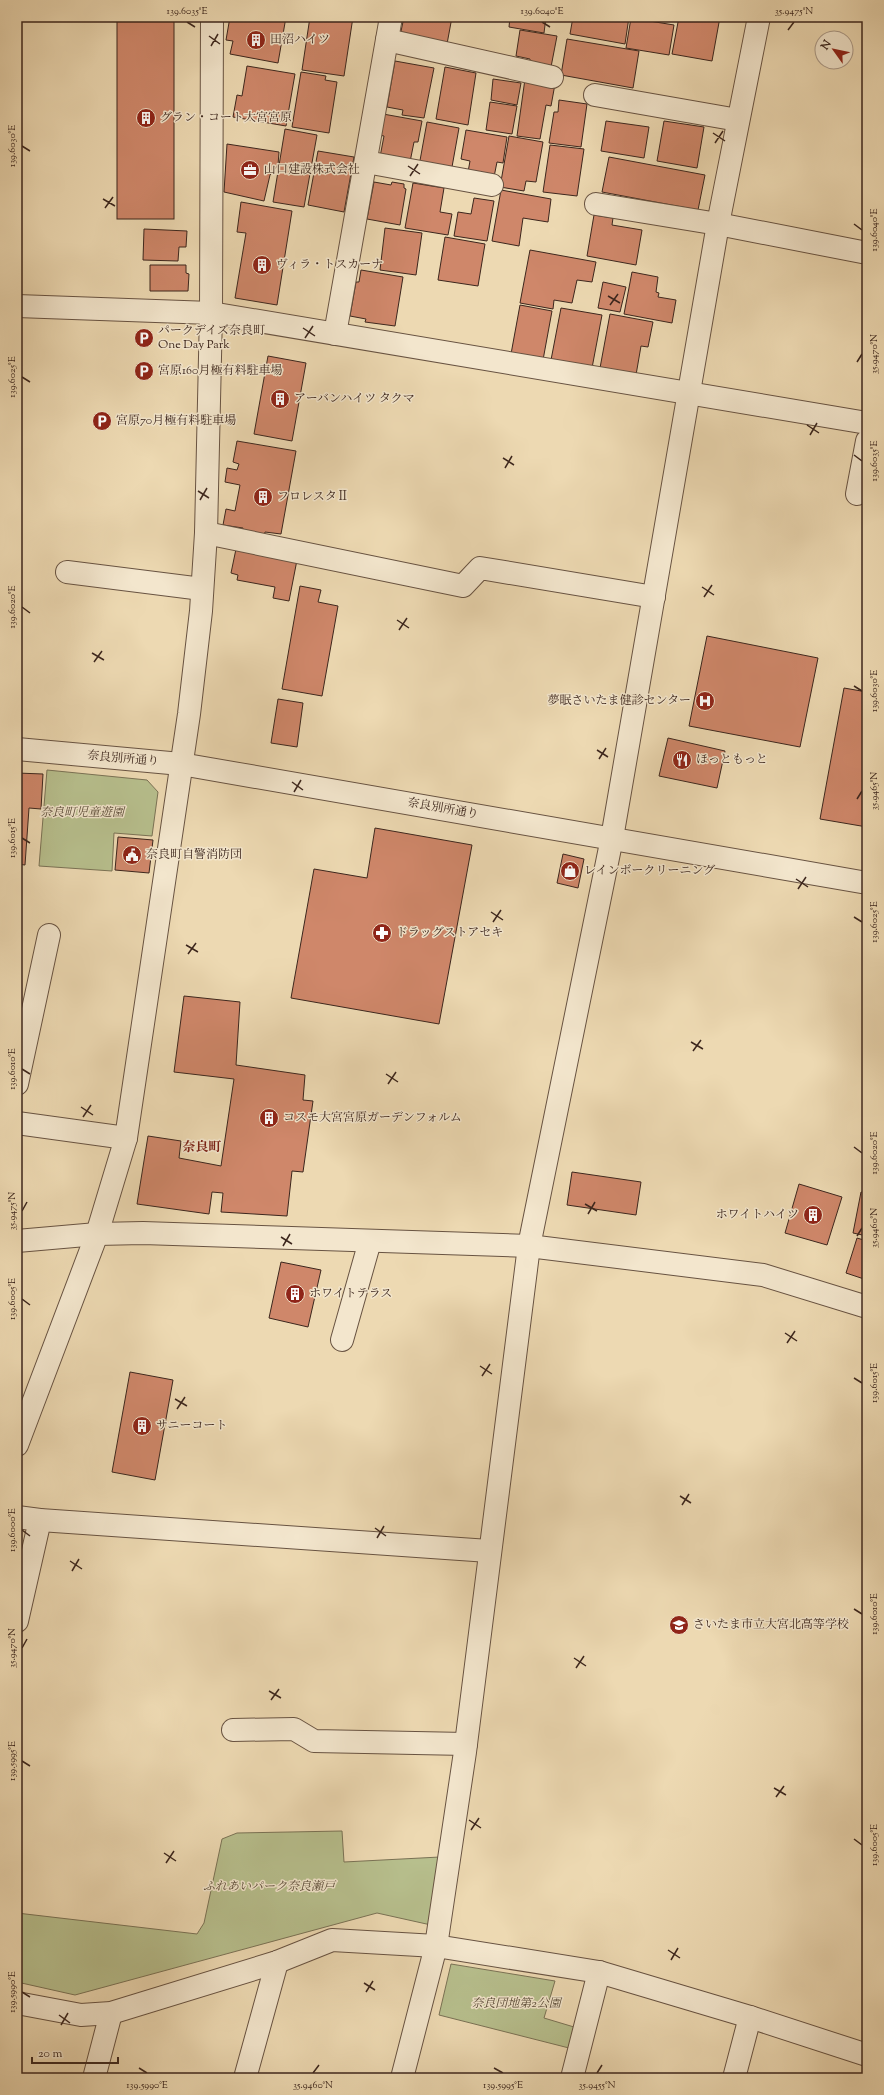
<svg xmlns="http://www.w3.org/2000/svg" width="884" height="2095" font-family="'Sorts Mill Goudy','Noto Serif JP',serif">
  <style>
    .green { fill: #b7bf8d; stroke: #7a7255 }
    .building { fill: #cf876a; stroke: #3c261d }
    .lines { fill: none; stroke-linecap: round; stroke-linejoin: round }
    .minor-casing { stroke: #685342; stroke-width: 24 }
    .minor { stroke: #f3e6cd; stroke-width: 22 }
    .ticks { fill: none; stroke: #3c261d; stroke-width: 1.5 }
    .labels { text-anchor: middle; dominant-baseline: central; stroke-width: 3; stroke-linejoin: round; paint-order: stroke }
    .poi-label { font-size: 12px; fill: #3c261d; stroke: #f3e6cd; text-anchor: start }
    .street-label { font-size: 12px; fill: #3c261d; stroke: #f3e6cd }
    .park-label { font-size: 12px; font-style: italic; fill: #5b4c39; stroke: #f3e6cd }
    .neighbourhood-label { font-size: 13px; font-weight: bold; fill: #7a1f14; stroke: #f3e6cd }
    .neatline { fill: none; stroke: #3c261d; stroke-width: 1.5 }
    .ticks-label { font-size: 10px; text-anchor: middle; fill: #3c261d }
  </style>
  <rect width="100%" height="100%" fill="#edd9b2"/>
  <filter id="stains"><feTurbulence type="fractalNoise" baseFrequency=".005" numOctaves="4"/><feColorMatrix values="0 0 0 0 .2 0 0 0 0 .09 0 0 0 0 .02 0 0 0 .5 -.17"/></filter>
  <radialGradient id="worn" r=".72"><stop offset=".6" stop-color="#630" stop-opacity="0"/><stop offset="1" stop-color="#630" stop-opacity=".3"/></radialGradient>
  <!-- green -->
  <g class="green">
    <polygon points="47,770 147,780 158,792 152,836 114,833 112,871 39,866"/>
    <polygon points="342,1831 344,1862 440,1857 431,1925 377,1913 75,1995 17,1982 17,1913 197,1934 204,1923 222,1839 237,1833"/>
    <polygon points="451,1964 555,1981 544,2018 574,2027 569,2048 439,2015"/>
  </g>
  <!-- building -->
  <g class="building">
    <rect x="117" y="17" width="57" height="202"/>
    <polygon points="230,17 286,17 278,63 230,54 233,41 226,40"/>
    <polygon points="310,17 353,17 344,76 302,70"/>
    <polygon points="404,17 452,17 447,44 400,36"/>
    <polygon points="467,17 485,17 485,20"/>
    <polygon points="510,17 556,17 546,17 544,33 509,27"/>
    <polygon points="573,17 629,17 625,44 570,34"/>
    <polygon points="679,17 720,17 712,61 672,54"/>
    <polygon points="631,18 674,25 669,55 626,48"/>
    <polygon points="520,30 557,36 551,67 530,63 530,59 516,56"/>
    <polygon points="567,39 639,51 633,88 561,75"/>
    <polygon points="395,61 434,68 424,118 402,115 403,110 387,107"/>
    <polygon points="247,66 295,74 286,126 233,117 237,95 242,96"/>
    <polygon points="445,67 476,73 468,125 436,119"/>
    <polygon points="301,72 326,76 325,80 337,82 329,133 292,127"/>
    <polygon points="493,79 521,83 517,105 491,100"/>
    <polygon points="525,79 555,84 551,106 546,105 540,139 517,136"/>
    <polygon points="559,100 587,104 581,147 549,143 554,112 558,112"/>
    <polygon points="490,102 517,106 512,134 486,130"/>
    <polygon points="383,114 422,121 418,142 414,142 410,162 380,157 384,136 379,135"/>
    <polygon points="606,121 649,127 644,158 601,151"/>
    <polygon points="664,121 704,127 697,168 657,161"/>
    <polygon points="427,122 459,128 452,167 419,166"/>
    <polygon points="285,129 317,135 304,207 273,202"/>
    <polygon points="466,130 507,137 503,163 497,162 494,177 468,172 470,161 461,159"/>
    <polygon points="509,136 543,142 536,182 526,181 524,191 500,187"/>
    <polygon points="227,144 279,152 278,165 270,175 264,201 224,192"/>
    <polygon points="550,145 584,149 577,196 543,192"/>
    <polygon points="318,151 354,157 344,212 308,205"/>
    <polygon points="609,157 705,175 698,210 602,192"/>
    <polygon points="374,182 391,185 392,182 404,184 404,188 406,189 400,225 367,219"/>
    <polygon points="413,183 444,188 440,212 452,214 448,235 405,228"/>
    <polygon points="501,190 551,199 548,222 523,218 519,246 492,241"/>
    <polygon points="474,198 494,201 487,241 454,236 458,212 471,214"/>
    <polygon points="241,202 292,211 277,305 235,298 246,233 237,232"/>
    <polygon points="594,215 613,218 612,225 642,230 636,265 587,256"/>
    <polygon points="385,228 422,233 416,275 380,270"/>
    <polygon points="144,229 187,231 186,247 179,247 178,261 143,260"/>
    <polygon points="445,237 485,244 478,286 438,280"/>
    <polygon points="530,250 596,262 592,282 577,280 572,303 554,300 553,309 520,303"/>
    <polygon points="150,265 186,265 186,273 189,274 188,291 150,291"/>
    <polygon points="361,270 403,277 395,326 365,322 366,319 350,316 356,282 359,282"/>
    <polygon points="632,272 658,277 656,292 659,293 658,297 676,300 672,323 624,314"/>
    <polygon points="603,282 626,287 620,312 598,308"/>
    <polygon points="520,305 552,311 543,360 511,354"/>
    <polygon points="561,308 602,315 592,368 551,360"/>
    <polygon points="610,314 653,322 648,347 641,346 636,375 600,368"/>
    <polygon points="268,356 306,363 292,441 254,434"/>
    <polygon points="237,441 296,451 281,534 265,532 264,536 242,532 243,528 223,525 226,509 235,511 240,485 225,482 227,468 237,470 239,464 233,462"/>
    <polygon points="236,549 297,560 289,601 273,598 275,587 237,580 238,575 231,573"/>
    <polygon points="300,586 321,590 318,602 338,606 322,696 282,689"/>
    <polygon points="707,636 818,658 800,747 689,726"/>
    <polygon points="844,688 867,692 867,827 820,819"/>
    <polygon points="278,699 303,703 297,747 271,743"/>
    <polygon points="668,738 725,751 717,788 659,776"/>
    <polygon points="17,773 43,774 41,809 29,808 25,865 17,864"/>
    <polygon points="375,828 472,845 439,1024 291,998 314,869 367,878"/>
    <polygon points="118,837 153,840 149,873 115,870"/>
    <polygon points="563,854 584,859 578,888 557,883"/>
    <polygon points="184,996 240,1002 236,1065 305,1075 303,1100 313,1101 303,1172 292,1171 287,1216 221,1212 223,1193 212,1192 209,1214 137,1204 148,1136 181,1141 179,1158 221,1166 234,1079 174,1072"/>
    <polygon points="572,1172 641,1182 636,1215 567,1205"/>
    <polygon points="799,1184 842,1197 827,1245 785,1233"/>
    <polygon points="861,1192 867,1193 867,1236 853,1233"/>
    <polygon points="857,1238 867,1241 867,1280 846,1273"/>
    <polygon points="281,1262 321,1270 308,1327 269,1318"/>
    <polygon points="130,1372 173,1380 155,1480 112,1472"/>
  </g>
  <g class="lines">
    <!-- minor casing -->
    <g class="minor-casing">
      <g id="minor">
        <polyline points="387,40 552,77"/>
        <polyline points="595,95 738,120"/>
        <polyline points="366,162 492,185"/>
        <polyline points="596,204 718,224 867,253"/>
        <polyline points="17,306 211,313 867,423"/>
        <polyline points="335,334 391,17"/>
        <polyline points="857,494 867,441"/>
        <polyline points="206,533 463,586 480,568 654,597"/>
        <polyline points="67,572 202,589"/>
        <polyline points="17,749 181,764 867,883"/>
        <polyline points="17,1084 49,935"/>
        <polyline points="17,1123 126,1138"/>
        <polyline points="17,1241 97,1234 143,1233 529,1246 763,1275 867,1307"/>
        <polyline points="342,1340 370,1241"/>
        <polyline points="17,1445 97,1234 126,1138 189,714 201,611 206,533 211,313 212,17"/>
        <polyline points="17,1517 40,1520 489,1551"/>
        <polyline points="17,1621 40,1520"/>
        <polyline points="233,1730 294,1729 314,1741 466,1744"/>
        <polyline points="17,2003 81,2015 111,2013 277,1962 332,1940 436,1946 599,1972 750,2017 867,2055"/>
        <polyline points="94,2078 111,2013"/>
        <polyline points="245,2078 277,1962"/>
        <polyline points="402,2078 436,1946 465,1752 529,1246 612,838 718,224 759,17"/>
        <polyline points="572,2078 599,1972"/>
        <polyline points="734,2078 750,2017"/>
      </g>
    </g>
    <!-- minor -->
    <use href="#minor" class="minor"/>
  </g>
  <!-- ticks -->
  <path class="ticks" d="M187 22 195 27M542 22 550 27M788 30 794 22M209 36 220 44M211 46 218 34M713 133 725 141M715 143 723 131M22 146 30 151M408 166 420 174M410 176 418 164M103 199 115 206M105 208 113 197M854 224 862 230M608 296 620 303M610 305 618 294M303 328 315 336M305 338 313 326M857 362 862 354M22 377 30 382M807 425 819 433M810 435 817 423M854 455 862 461M503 458 514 465M505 468 512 456M198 491 209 498M200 500 207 488M702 587 714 595M704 597 712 585M22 607 30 613M397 620 409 628M399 630 407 618M92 653 104 660M94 662 102 651M854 686 862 691M597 750 608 757M599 759 606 748M292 782 303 790M294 792 301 780M857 799 862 791M22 838 30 843M796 879 808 887M798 889 806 877M491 912 503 920M854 917 862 922M493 922 501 910M186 945 198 952M188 954 196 943M691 1042 703 1049M693 1051 701 1040M22 1069 30 1074M386 1074 398 1082M388 1084 396 1072M81 1107 93 1115M83 1117 91 1105M854 1147 862 1153M585 1204 597 1211M22 1211 27 1202M588 1214 595 1202M857 1236 862 1228M281 1237 292 1244M283 1246 290 1234M22 1299 30 1305M785 1333 797 1341M787 1343 795 1331M480 1366 492 1374M482 1376 490 1364M854 1378 862 1383M175 1399 187 1406M177 1409 185 1397M680 1496 691 1503M682 1505 689 1494M375 1528 386 1536M22 1530 30 1536M377 1538 384 1526M70 1561 82 1569M72 1571 79 1559M854 1609 862 1614M22 1648 27 1639M574 1658 586 1666M576 1668 584 1656M269 1691 281 1698M271 1700 279 1689M22 1761 30 1766M774 1788 786 1795M776 1797 784 1786M469 1820 481 1828M471 1830 479 1818M854 1839 862 1845M164 1853 176 1861M166 1863 174 1851M668 1950 680 1958M671 1960 678 1948M364 1983 375 1990M22 1992 30 1997M366 1992 373 1981M59 2015 70 2023M61 2025 68 2013M139 2068 147 2073M494 2068 503 2073M313 2073 319 2065M597 2073 602 2065"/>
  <!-- icons -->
  <defs>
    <g id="building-disc" transform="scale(1)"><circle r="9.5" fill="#8f2418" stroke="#f3e6cd"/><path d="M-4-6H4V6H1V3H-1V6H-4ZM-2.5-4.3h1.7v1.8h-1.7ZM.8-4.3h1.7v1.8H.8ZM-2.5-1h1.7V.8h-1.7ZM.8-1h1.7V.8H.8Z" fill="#fff"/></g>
    <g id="office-disc" transform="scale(1)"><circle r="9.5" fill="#8f2418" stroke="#f3e6cd"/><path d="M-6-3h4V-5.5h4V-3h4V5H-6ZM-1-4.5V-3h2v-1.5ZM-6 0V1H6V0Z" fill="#fff"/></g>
    <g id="parking-disc" transform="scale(1)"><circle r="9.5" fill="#8f2418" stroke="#f3e6cd"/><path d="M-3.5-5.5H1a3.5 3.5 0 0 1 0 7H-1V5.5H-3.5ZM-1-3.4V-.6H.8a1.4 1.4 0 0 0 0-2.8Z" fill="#fff"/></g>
    <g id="hospital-disc" transform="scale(1)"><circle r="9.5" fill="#8f2418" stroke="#f3e6cd"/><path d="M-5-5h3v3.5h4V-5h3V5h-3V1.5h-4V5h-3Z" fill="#fff"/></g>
    <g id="restaurant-disc" transform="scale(1)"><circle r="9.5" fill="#8f2418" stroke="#f3e6cd"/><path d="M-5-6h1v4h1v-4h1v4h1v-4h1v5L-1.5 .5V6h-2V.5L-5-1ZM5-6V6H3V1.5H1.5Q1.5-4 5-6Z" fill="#fff"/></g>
    <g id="civic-disc" transform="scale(1)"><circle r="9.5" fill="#8f2418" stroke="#f3e6cd"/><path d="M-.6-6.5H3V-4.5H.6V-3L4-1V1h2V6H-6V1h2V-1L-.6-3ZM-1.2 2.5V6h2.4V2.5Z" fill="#fff"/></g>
    <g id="shop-disc" transform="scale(1)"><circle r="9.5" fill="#8f2418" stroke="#f3e6cd"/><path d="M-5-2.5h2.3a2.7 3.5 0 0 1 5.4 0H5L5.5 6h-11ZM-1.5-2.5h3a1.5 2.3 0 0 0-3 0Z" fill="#fff"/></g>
    <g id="pharmacy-disc" transform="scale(1)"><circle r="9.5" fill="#8f2418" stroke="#f3e6cd"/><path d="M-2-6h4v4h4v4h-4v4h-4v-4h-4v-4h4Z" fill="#fff"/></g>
    <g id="school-disc" transform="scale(1)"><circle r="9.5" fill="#8f2418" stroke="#f3e6cd"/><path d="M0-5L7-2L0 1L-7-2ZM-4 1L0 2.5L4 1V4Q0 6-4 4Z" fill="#fff"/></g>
  </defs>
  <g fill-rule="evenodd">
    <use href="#building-disc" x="256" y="40"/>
    <use href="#building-disc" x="146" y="118"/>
    <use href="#office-disc" x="250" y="170"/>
    <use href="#building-disc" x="262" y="265"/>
    <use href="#parking-disc" x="144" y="338"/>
    <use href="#parking-disc" x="144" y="371"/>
    <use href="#building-disc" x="280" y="399"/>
    <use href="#parking-disc" x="102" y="421"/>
    <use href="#building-disc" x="263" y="497"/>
    <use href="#hospital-disc" x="705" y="701"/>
    <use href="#restaurant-disc" x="682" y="760"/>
    <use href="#civic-disc" x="132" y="855"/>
    <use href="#shop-disc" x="570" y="871"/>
    <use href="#pharmacy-disc" x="382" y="933"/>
    <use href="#building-disc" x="269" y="1118"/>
    <use href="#building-disc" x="813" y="1215"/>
    <use href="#building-disc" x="295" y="1294"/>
    <use href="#building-disc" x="142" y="1426"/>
    <use href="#school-disc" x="679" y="1625"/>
  </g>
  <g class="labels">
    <!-- poi labels -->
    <g class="poi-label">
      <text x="270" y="40">田沼ハイツ</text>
      <text x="160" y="118">グラン・コート大宮宮原</text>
      <text x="264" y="170">山口建設株式会社</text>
      <text x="276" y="265">ヴィラ・トスカーナ</text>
      <text x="158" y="331">パークデイズ奈良町<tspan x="158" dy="14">One Day Park</tspan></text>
      <text x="158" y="371">宮原160月極有料駐車場</text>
      <text x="294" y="399">アーバンハイツ タクマ</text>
      <text x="116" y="421">宮原70月極有料駐車場</text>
      <text x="277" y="497">フロレスタⅡ</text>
      <text x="691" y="701" text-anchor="end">夢眠さいたま健診センター</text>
      <text x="696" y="760">ほっともっと</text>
      <text x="146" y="855">奈良町自警消防団</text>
      <text x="584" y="871">レインボークリーニング</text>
      <text x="396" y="933">ドラッグストアセキ</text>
      <text x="283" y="1118">コスモ大宮宮原ガーデンフォルム</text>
      <text x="799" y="1215" text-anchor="end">ホワイトハイツ</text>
      <text x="309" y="1294">ホワイトテラス</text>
      <text x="156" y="1426">サニーコート</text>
      <text x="693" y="1625">さいたま市立大宮北高等学校</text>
    </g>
    <!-- street labels -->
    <g class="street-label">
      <text transform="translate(123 759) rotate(5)">奈良別所通り</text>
      <text transform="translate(443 809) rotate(10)">奈良別所通り</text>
    </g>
    <!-- park labels -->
    <g class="park-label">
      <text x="82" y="813">奈良町児童遊園</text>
      <text x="269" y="1887">ふれあいパーク奈良瀬戸</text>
      <text x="516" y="2004">奈良団地第2公園</text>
    </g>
    <!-- neighbourhood labels -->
    <g class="neighbourhood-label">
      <text x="202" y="1148">奈良町</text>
    </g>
  </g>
  <!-- margin -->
  <rect width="884" height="2095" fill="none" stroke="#edd9b2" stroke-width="44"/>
  <!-- north arrow -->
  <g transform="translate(834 50) rotate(303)"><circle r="19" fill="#f3e6cd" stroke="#aa9987"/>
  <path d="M0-3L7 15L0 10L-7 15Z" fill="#8f2418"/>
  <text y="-6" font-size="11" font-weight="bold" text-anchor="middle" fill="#3c261d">N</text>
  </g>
  <!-- scale -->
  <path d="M32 2057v6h86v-6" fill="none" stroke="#3c261d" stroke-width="2"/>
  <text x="38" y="2057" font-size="12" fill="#3c261d" stroke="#f3e6cd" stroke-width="3" paint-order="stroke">20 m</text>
  <rect x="22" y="22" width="840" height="2051" class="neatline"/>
  <g class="ticks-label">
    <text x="187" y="14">139.6035°E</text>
    <text x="542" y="14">139.6040°E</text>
    <text x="794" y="14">35.9475°N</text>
    <text transform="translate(11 146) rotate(-90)" y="4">139.6030°E</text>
    <text transform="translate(873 230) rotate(-90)" y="4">139.6040°E</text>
    <text transform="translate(873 354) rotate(-90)" y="4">35.9470°N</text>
    <text transform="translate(11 377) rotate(-90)" y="4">139.6025°E</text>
    <text transform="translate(873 461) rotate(-90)" y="4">139.6035°E</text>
    <text transform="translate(11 607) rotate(-90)" y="4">139.6020°E</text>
    <text transform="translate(873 691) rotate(-90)" y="4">139.6030°E</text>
    <text transform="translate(873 791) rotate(-90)" y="4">35.9465°N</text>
    <text transform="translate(11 838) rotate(-90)" y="4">139.6015°E</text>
    <text transform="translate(873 922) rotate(-90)" y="4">139.6025°E</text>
    <text transform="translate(11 1069) rotate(-90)" y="4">139.6010°E</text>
    <text transform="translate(873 1153) rotate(-90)" y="4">139.6020°E</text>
    <text transform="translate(11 1211) rotate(-90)" y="4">35.9475°N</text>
    <text transform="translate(873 1228) rotate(-90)" y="4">35.9460°N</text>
    <text transform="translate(11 1299) rotate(-90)" y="4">139.6005°E</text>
    <text transform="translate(873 1383) rotate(-90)" y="4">139.6015°E</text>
    <text transform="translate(11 1530) rotate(-90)" y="4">139.6000°E</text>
    <text transform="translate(873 1614) rotate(-90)" y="4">139.6010°E</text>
    <text transform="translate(11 1648) rotate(-90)" y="4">35.9470°N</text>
    <text transform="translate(11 1761) rotate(-90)" y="4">139.5995°E</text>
    <text transform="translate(873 1845) rotate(-90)" y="4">139.6005°E</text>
    <text transform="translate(11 1992) rotate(-90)" y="4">139.5990°E</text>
    <text x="147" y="2088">139.5990°E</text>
    <text x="313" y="2088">35.9460°N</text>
    <text x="503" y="2088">139.5995°E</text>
    <text x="597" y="2088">35.9455°N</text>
  </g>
  <rect width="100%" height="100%" filter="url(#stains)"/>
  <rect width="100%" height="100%" fill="url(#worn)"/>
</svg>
